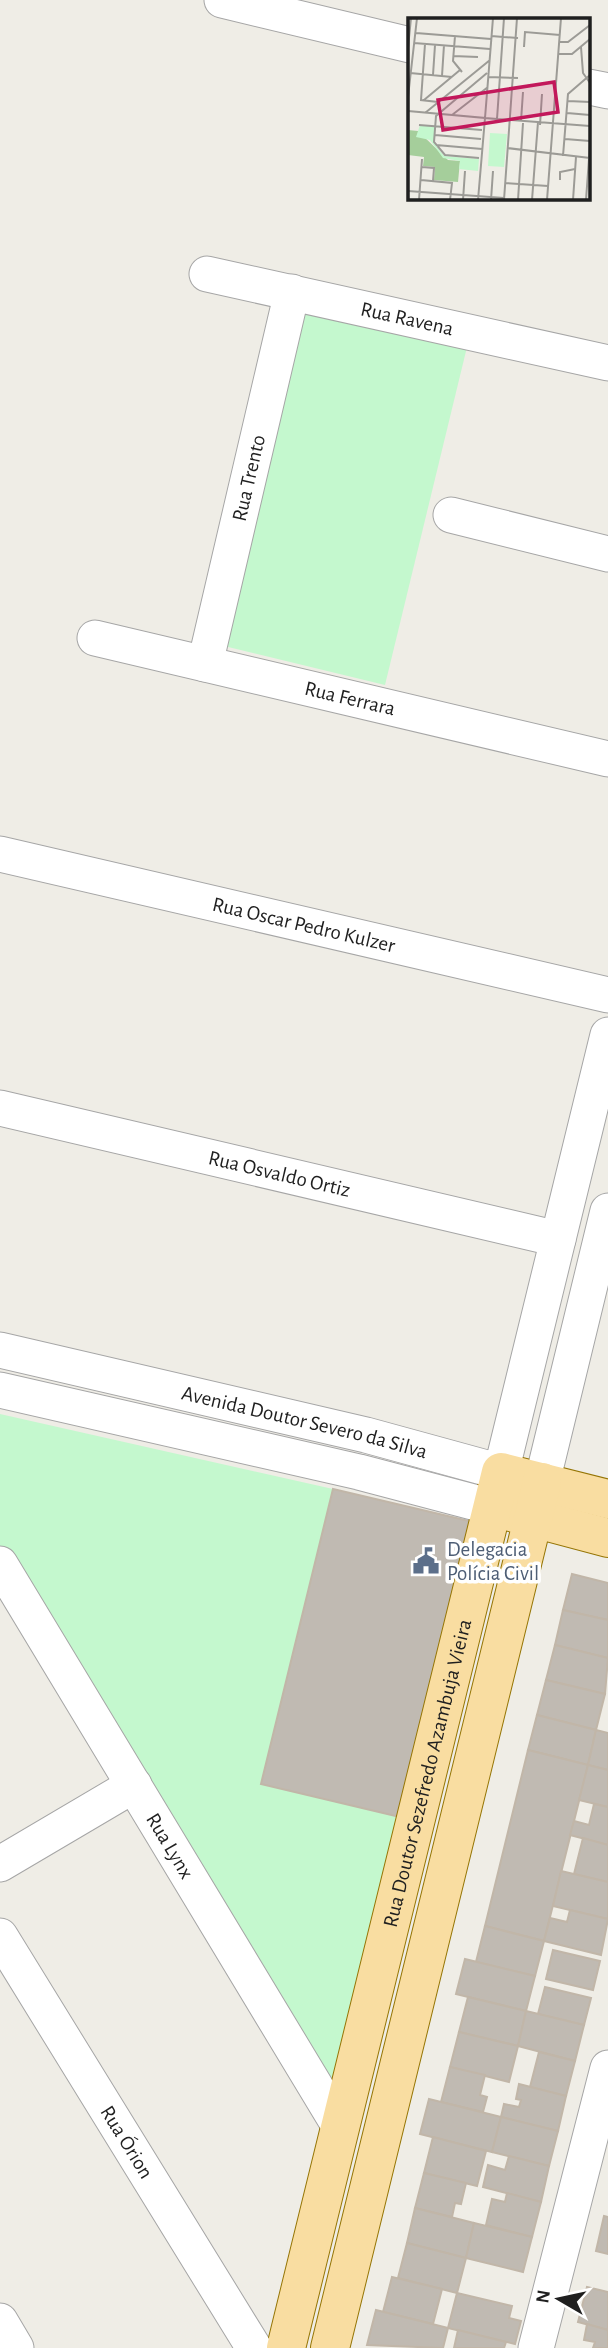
<svg xmlns="http://www.w3.org/2000/svg" width="608" height="2348" font-family="'Alegreya Sans',sans-serif">
  <style>
    .park { fill: #c4f8ce }
    .building { fill: #c0bab2; stroke: #c1b6a8; stroke-width: 2 }
    .lines { fill: none; stroke-linecap: round; stroke-linejoin: round }
    .minor-casing { stroke: #a6a6a6; stroke-width: 37 }
    .major-casing { stroke: #957505; stroke-width: 40 }
    .minor { stroke: #fff; stroke-width: 35 }
    .major { stroke: #f9dda1; stroke-width: 38 }
    .labels { text-anchor: middle; dominant-baseline: central; stroke-width: 7; stroke-linejoin: round; paint-order: stroke }
    .street-label { font-size: 21px; fill: #1f1f1f; stroke: #fff }
    .service-label { font-size: 21px; fill: #4e5e75; stroke: #fff; text-anchor: start }
    .inset-road { fill: none; stroke: #9c9b96; stroke-width: 2 }
    .view { fill: #c2185b; fill-opacity: 0.15; stroke: #c2185b; stroke-width: 3.5 }
    .inset-edge { fill: none; stroke: #1f1f1f; stroke-width: 3.5 }
  </style>
  <rect width="100%" height="100%" fill="#efede6"/>
  <!-- park -->
  <g class="park">
    <polygon points="300,311 467,347 385,685 220,645"/>
    <polygon points="0,1414 333,1489 262,1784 400,1817 334,2098 0,1547"/>
  </g>
  <!-- building -->
  <g class="building">
    <polygon points="333,1489 469,1521 400,1817 261,1784"/>
    <polygon points="572,1574 608,1583 608,1620 563,1610"/>
    <polygon points="563,1610 608,1620 608,1658 555,1645"/>
    <polygon points="555,1645 608,1658 605,1694 546,1680"/>
    <polygon points="546,1680 605,1694 596,1730 537,1715"/>
    <polygon points="537,1715 596,1730 588,1765 528,1750"/>
    <polygon points="596,1730 608,1733 608,1770 588,1765"/>
    <polygon points="528,1750 588,1765 544,1941 485,1926"/>
    <polygon points="588,1765 608,1770 608,1807 579,1800"/>
    <polygon points="594,1804 608,1807 608,1845 570,1835 574,1821 589,1825"/>
    <polygon points="583,1838 608,1845 608,1882 574,1874"/>
    <polygon points="561,1871 608,1882 608,1919 553,1906"/>
    <polygon points="570,1910 608,1919 601,1955 544,1941 550,1918 567,1922"/>
    <polygon points="485,1926 544,1941 535,1976 476,1962"/>
    <polygon points="553,1950 600,1961 593,1990 546,1979"/>
    <polygon points="465,1959 535,1976 526,2011 456,1994"/>
    <polygon points="545,1987 591,1998 584,2025 538,2014"/>
    <polygon points="468,1997 526,2011 518,2046 459,2032"/>
    <polygon points="526,2011 584,2025 575,2061 518,2046"/>
    <polygon points="459,2032 518,2046 509,2082 450,2067"/>
    <polygon points="539,2052 575,2061 566,2096 530,2087"/>
    <polygon points="450,2067 485,2075 480,2095 487,2097 483,2112 441,2102"/>
    <polygon points="519,2084 566,2096 558,2131 501,2117 504,2104 519,2107 521,2100 516,2099"/>
    <polygon points="429,2099 501,2117 492,2152 420,2134"/>
    <polygon points="501,2117 558,2131 549,2166 492,2152"/>
    <polygon points="433,2137 486,2151 477,2186 424,2173"/>
    <polygon points="509,2156 549,2166 541,2202 483,2187 488,2165 505,2170"/>
    <polygon points="424,2173 466,2183 461,2204 455,2203 452,2217 415,2208"/>
    <polygon points="507,2193 541,2202 532,2237 486,2225 492,2199 505,2202"/>
    <polygon points="415,2208 474,2223 466,2258 407,2243"/>
    <polygon points="604,2216 608,2217 608,2254 596,2251"/>
    <polygon points="474,2223 532,2237 523,2272 466,2258"/>
    <polygon points="407,2243 466,2258 457,2293 398,2278"/>
    <polygon points="392,2277 442,2289 433,2324 383,2312"/>
    <polygon points="587,2287 608,2292 608,2330 578,2322"/>
    <polygon points="457,2293 512,2306 509,2318 521,2321 515,2344 448,2328"/>
    <polygon points="376,2310 448,2328 443,2348 367,2345"/>
    <polygon points="587,2324 608,2330 608,2348 593,2348 595,2342 584,2340"/>
    <polygon points="458,2330 506,2342 504,2348 454,2348"/>
  </g>
  <g class="lines">
    <!-- minor casing -->
    <g class="minor-casing">
      <g id="minor">
        <polyline points="222,0 410,45"/>
        <polyline points="589,87 608,91"/>
        <path id="s1" d="M207 274 608 363"/>
        <polyline points="451,515 608,554"/>
        <path id="s2" d="M95 638 608 759"/>
        <path id="s3" d="M205 664 292 292"/>
        <path id="s4" d="M0 854 608 995"/>
        <path id="s5" d="M0 1108 558 1239"/>
        <path id="s6" d="M0 1350 366 1435 501 1472 608 1035"/>
        <polyline points="0,1390 359,1472 492,1507"/>
        <polyline points="542,1482 608,1211"/>
        <path id="s7" d="M0 1564 340 2127"/>
        <polyline points="0,1864 134,1785"/>
        <path id="s8" d="M0 1936 254 2348"/>
        <polyline points="0,2321 16,2348"/>
        <polyline points="536,2348 608,2068"/>
      </g>
    </g>
    <!-- major casing -->
    <g class="major-casing">
      <g id="major">
        <polyline points="507,1511 608,1538"/>
        <path id="s9" d="M286 2348 501 1472 608 1499"/>
        <polyline points="330,2348 542,1482"/>
      </g>
    </g>
    <!-- minor -->
    <use href="#minor" class="minor"/>
    <!-- major -->
    <use href="#major" class="major"/>
  </g>
  <!-- icons -->
  <defs>
    <g id="civic-bare" transform="scale(2.1)"><path d="M-.6-6.5H3V-4.5H.6V-3L4-1V1h2V6H-6V1h2V-1L-.6-3ZM-1.2 2.5V6h2.4V2.5Z" fill="#5c6f8a" stroke="#fff" stroke-width="2.5" paint-order="stroke"/></g>
  </defs>
  <g fill-rule="evenodd">
    <use href="#civic-bare" x="426" y="1561"/>
  </g>
  <g class="labels">
    <!-- street labels -->
    <g class="street-label">
      <text stroke="none"><textPath href="#s1" startOffset="205">Rua Ravena</textPath></text>
      <text stroke="none"><textPath href="#s3" startOffset="191">Rua Trento</textPath></text>
      <text stroke="none"><textPath href="#s2" startOffset="262">Rua Ferrara</textPath></text>
      <text stroke="none"><textPath href="#s4" startOffset="312">Rua Oscar Pedro Kulzer</textPath></text>
      <text stroke="none"><textPath href="#s5" startOffset="287">Rua Osvaldo Ortiz</textPath></text>
      <text stroke="none"><textPath href="#s6" startOffset="313">Avenida Doutor Severo da Silva</textPath></text>
      <text stroke="none"><textPath href="#s9" startOffset="592">Rua Doutor Sezefredo Azambuja Vieira</textPath></text>
      <text stroke="none"><textPath href="#s7" startOffset="329">Rua Lynx</textPath></text>
      <text stroke="none"><textPath href="#s8" startOffset="242">Rua Órion</textPath></text>
    </g>
    <!-- service labels -->
    <g class="service-label">
      <text x="447" y="1549">Delegacia<tspan x="447" dy="24">Polícia Civil</tspan></text>
    </g>
  </g>
  <!-- overview -->
  <g transform="translate(408 18)">
    <rect width="182" height="182" fill="#efede6"/>
    <path d="M0 112 10 113 40 142 52 143 50 164 26 162 27 149 15 148 16 139 0 137Z" fill="#a5ce9b"/>
    <path d="M12 107 27 109 26 125 36 138 71 141 70 153 51 151 52 143 35 140 22 122 8 119ZM82 115 99 116 96 149 80 148Z" fill="#c4f8ce"/>
    <path class="inset-road" d="M85 0 77 100 182 108M8 15 83 21M47 18 45 43 54 54M83 18 110 20M151 24H160L182 7M6 25 82 31M17 26 13 82 30 84M116 29 117 14 152 17M173 29 175 55 182 65M0 30 3 0M150 36H164L182 21M45 38 70 39M2 55 44 59M25 57 27 27M34 58 36 27M80 59 110 60M0 79 9 0M16 82 52 52M160 83 182 84M0 93 77 100 70 182M17 95 82 42M159 95 182 97M44 97 80 69M89 101 96 0M113 103 115 74M11 107 74 112M132 107 134 76M27 117 73 121M157 121 182 123M28 127 74 131M99 130 182 140M155 138 160 76 182 57M71 140 37 137 26 124 28 98 79 55M0 144V169M14 149 26 150 25 163M13 162 44 165 42 182M152 162V154L167 151M97 165 140 168M0 173 96 180M11 182 14 141M55 182 57 153M83 182 85 153M96 182 109 0M110 182 115 105M124 182 130 104M139 182 153 0M165 182 168 139M178 182 182 127"/>
    <path class="view" d="M146 64 150 94 35 112 30 82Z"/>
    <rect width="182" height="182" class="inset-edge"/>
  </g>
  <!-- north arrow -->
  <g transform="translate(559 2299) rotate(279)" stroke="#ffffff" stroke-width="5" paint-order="stroke">
  <path d="M0-5L12 26L0 18L-12 26Z" fill="#1f1f1f"/>
  <text y="-10" font-size="19" font-weight="bold" text-anchor="middle" fill="#1f1f1f">N</text>
  </g>
</svg>
